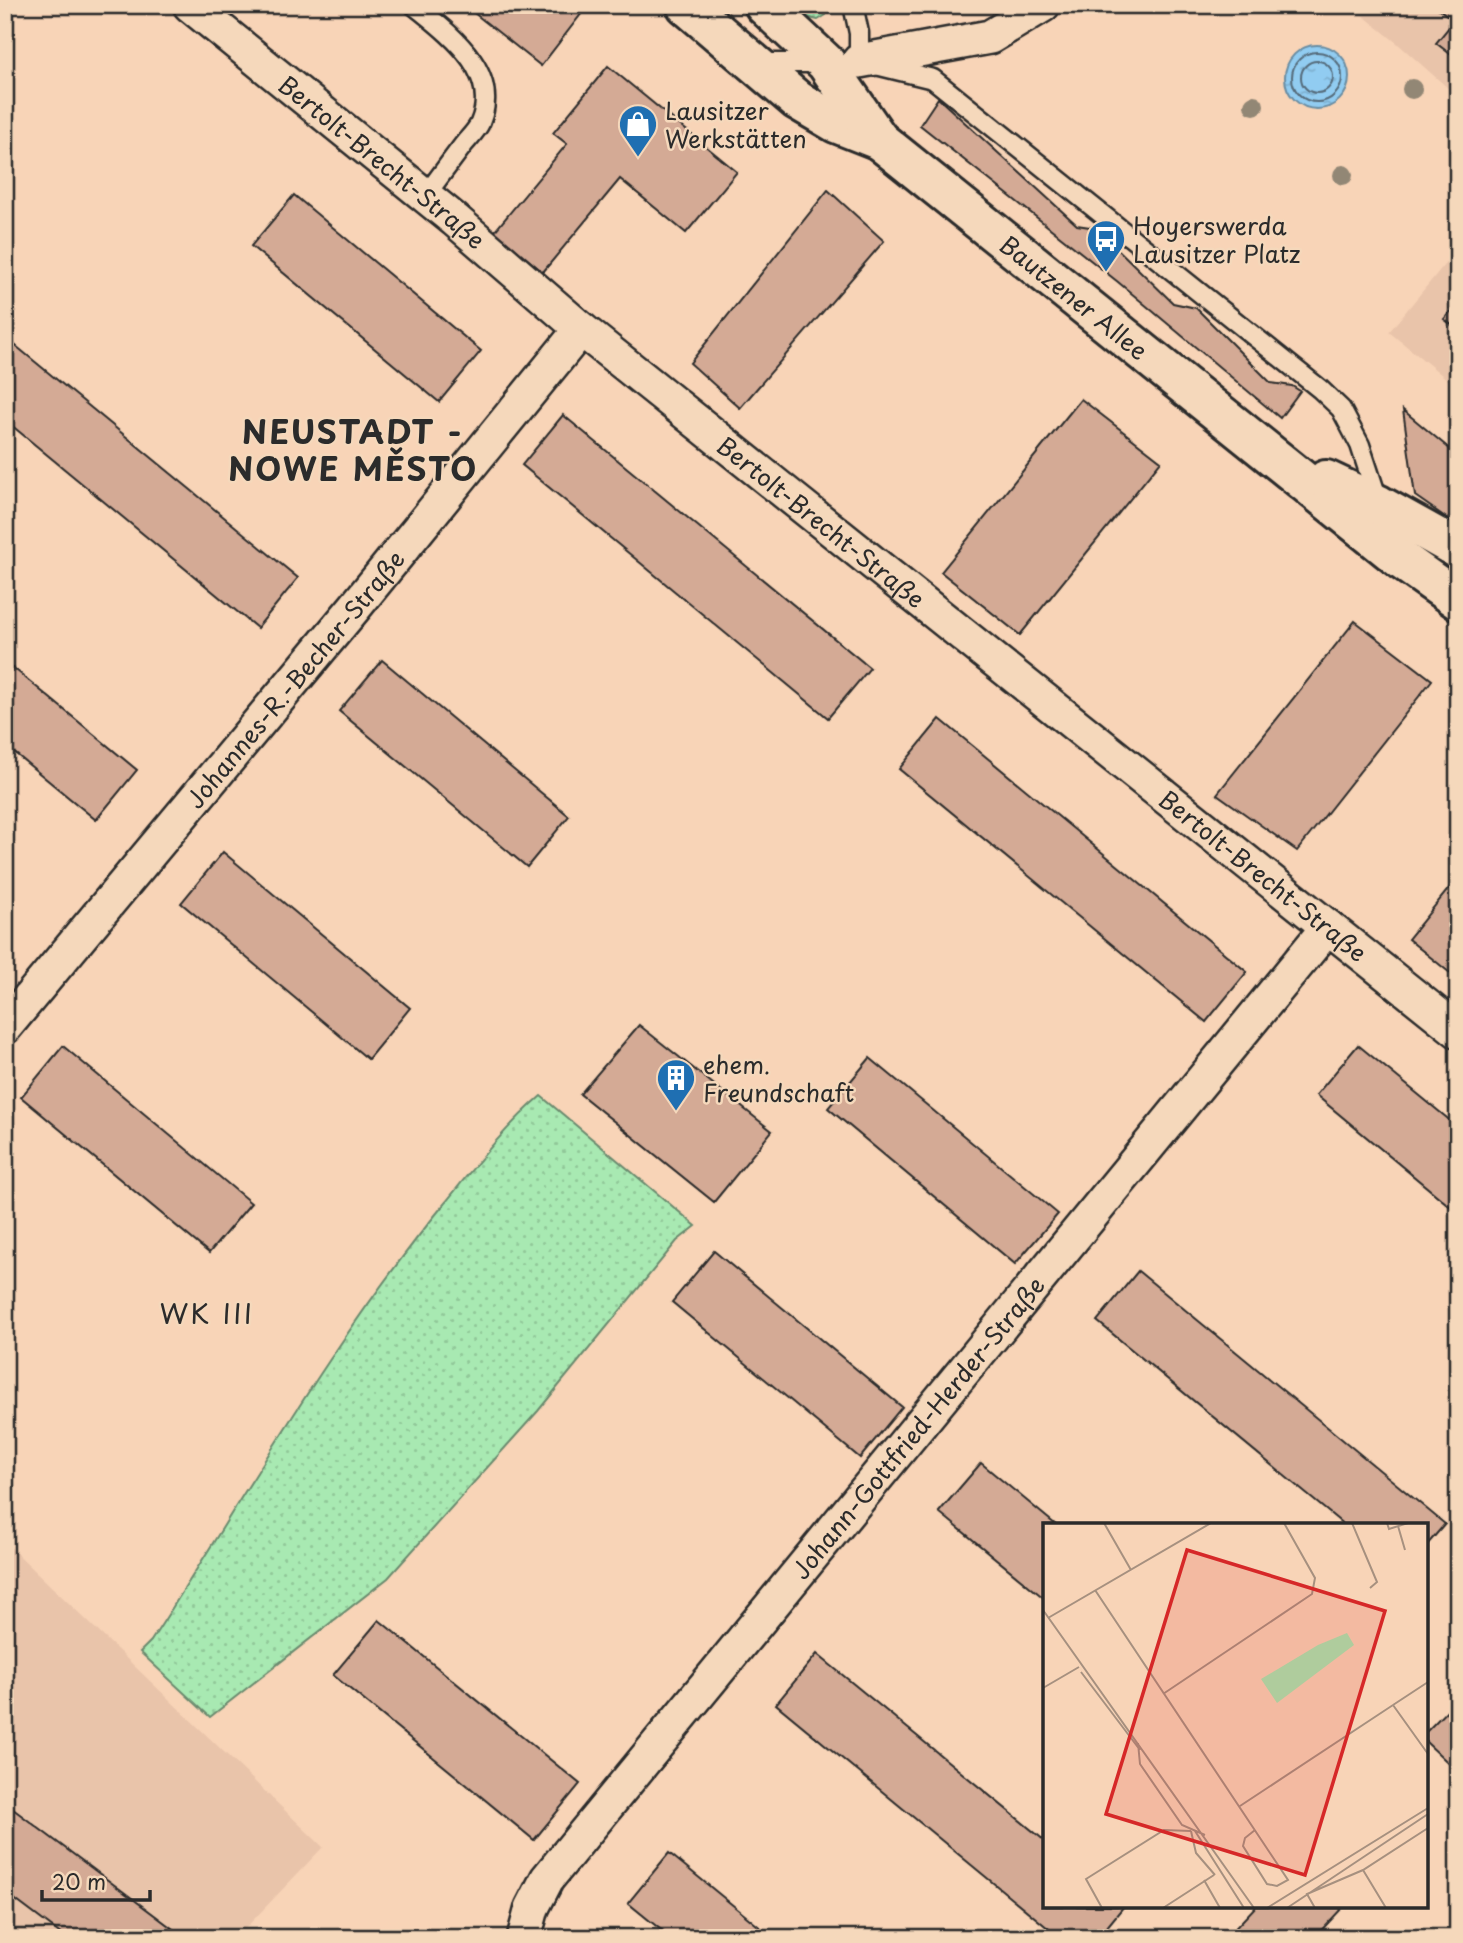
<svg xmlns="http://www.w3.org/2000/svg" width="1463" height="1943" font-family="'Playpen Sans',sans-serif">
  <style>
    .built { fill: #e9c4aa }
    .grass { fill: url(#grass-dots); stroke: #6a8a6e; stroke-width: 2 }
    .water { fill: url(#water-ripples); stroke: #688ca2; stroke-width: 2 }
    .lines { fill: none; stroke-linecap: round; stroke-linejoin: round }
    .shore { stroke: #546b7a; stroke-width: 2 }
    .building { fill: #d4aa95; stroke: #2b2b2b; stroke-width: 2 }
    .lane-casing { stroke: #2b2b2b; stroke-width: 23 }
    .street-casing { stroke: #2b2b2b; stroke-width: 38 }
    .secondary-casing { stroke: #2b2b2b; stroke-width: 44 }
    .lane { stroke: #f5d8bb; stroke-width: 18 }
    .street { stroke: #f5d8bb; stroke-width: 33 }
    .secondary { stroke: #f5d8bb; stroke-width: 38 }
    .tree { fill: #928775 }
    .labels { text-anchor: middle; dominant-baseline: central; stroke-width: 5; stroke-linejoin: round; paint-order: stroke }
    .poi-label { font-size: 24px; fill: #2b2b2b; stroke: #f5d8bb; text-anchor: start }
    .street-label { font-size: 24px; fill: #2b2b2b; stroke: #f5d8bb }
    .quarter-label { font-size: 28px; letter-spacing: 2px; fill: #2b2b2b; stroke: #f5d8bb }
    .district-label { font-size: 32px; font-weight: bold; letter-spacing: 2px; fill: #2b2b2b; stroke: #f5d8bb }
    .inset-road { fill: none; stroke: #a6907f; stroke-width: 2 }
    .view { fill: #d62828; fill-opacity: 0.15; stroke: #d62828; stroke-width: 3.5 }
    .inset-edge { fill: none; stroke: #2b2b2b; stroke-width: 3.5 }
  </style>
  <defs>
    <pattern id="grass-dots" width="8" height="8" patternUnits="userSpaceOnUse" patternTransform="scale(1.75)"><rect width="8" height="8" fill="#a8e9b2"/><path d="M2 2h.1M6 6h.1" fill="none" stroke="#91c899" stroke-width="1.8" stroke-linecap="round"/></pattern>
    <pattern id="water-ripples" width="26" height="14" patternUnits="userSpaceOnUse" patternTransform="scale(1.75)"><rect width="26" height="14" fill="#91ccf1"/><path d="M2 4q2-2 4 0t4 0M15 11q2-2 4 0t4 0" fill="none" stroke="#7dafcf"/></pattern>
  </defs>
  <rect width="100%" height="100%" fill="#f8d4b7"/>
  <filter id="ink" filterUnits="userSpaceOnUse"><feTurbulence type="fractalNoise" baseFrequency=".0143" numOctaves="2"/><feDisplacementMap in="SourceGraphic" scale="14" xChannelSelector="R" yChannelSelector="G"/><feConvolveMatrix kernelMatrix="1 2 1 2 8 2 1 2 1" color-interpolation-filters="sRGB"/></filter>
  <g filter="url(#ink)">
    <!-- built -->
    <g class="built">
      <polygon points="1350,5 1458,5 1458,97 1397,43"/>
      <polygon points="1458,248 1458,388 1389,332"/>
      <polygon points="5,1542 323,1847 236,1938 5,1938"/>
    </g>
    <!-- grass -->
    <g class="grass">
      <path d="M785 5H821L826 11V15L818 20C806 17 795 14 785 5Z"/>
      <path d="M541 1096 696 1226 677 1241 538 1411 388 1578 210 1717 140 1652 151 1641C246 1494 333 1339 445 1203 475 1166 504 1128 541 1096Z"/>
    </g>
    <!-- water -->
    <circle class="water" cx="1317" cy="77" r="32"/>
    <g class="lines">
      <!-- shore -->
      <g class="shore">
        <circle cx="1317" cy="77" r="25"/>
        <circle cx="1317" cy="77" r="16"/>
      </g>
    </g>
    <!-- building -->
    <g class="building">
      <polygon points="464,5 579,5 585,9 541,66"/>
      <polygon points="1434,5 1458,5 1458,60 1436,43 1454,21"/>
      <polygon points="608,66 737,172 686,233 620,179 543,272 494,232 567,144 553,133"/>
      <polygon points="938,98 1077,225 1096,228 1173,303 1196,308 1271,383 1292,386 1300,391 1280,418 1118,282 920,125"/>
      <polygon points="828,190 884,241 740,408 690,363"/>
      <polygon points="294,195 481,351 439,402 251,246"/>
      <polygon points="1458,303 1458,330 1444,319"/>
      <polygon points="5,337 298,578 257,628 5,420"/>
      <polygon points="1081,399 1161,461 1020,635 941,572"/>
      <polygon points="1403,410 1451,450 1458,526 1415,496"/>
      <polygon points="563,415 870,668 828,718 522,465"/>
      <polygon points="1355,621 1432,680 1297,851 1217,794"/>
      <polygon points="382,660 569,816 527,867 339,711"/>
      <polygon points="5,661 137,770 96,820 5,745"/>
      <polygon points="940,719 1247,972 1206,1022 899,769"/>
      <polygon points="223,852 410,1008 368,1059 181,903"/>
      <polygon points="1458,877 1458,974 1455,977 1408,939"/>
      <polygon points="639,1025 772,1131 714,1202 580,1094"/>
      <polygon points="1358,1045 1458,1127 1458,1213 1316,1095"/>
      <polygon points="63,1046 251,1203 209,1253 21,1097"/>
      <polygon points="870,1058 1058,1214 1015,1264 828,1108"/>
      <polygon points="714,1251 902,1407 860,1458 672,1302"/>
      <polygon points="1138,1271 1445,1524 1426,1546 1426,1525 1344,1525 1097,1321"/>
      <polygon points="981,1463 1056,1525 1045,1525 1045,1599 939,1512"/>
      <polygon points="379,1620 580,1784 534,1840 333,1675"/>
      <polygon points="817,1654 1045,1841 1045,1906 1124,1906 1098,1938 1060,1938 776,1704"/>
      <polygon points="1458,1699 1458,1772 1426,1742 1426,1732"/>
      <polygon points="5,1803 177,1932 172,1938 66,1938 5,1892"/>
      <polygon points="669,1853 773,1938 671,1938 628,1903"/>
      <polygon points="1256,1906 1344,1906 1314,1938 1226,1938"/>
    </g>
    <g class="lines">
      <!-- lane casing -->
      <g class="lane-casing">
        <g id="lane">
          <path d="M414 5C448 33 502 71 480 123 477 130 469 138 464 144 451 161 438 179 425 196"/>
          <polyline points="853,5 859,33 859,61"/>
          <polyline points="761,63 821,63"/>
          <polyline points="876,65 933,79 1320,389 1341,409 1360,445 1378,500"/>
        </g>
      </g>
      <!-- street casing -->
      <g class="street-casing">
        <g id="street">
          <path id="s1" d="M190 5 455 220 581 329 1458 1031"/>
          <polyline points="859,61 990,37 1043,5"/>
          <path id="s2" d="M5 1027 355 607 581 329"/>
          <path id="s3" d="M524 1938 532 1908 547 1879 1328 927"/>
        </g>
      </g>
      <!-- secondary casing -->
      <g class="secondary-casing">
        <g id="secondary">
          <polyline points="686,5 797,100 836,123 879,140"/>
          <path id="s4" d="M764 5 826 63 879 140 1403 561 1458 600"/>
          <polyline points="1326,480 1379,505 1458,549"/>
        </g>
      </g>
      <!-- lane -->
      <use href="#lane" class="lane"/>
      <!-- street -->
      <use href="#street" class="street"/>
      <!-- secondary -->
      <use href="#secondary" class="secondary"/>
    </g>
    <!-- trees -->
    <g class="tree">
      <circle cx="1412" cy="89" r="10"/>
      <circle cx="1254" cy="105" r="10"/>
      <circle cx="1343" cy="175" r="10"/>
    </g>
  </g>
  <!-- icons -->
  <defs>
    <g id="shop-pin" transform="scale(2.0125)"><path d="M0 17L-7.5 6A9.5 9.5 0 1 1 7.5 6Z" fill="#1f6fb2" stroke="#f5d8bb"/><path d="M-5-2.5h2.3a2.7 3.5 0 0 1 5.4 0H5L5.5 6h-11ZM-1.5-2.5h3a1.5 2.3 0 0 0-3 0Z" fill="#fff"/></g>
    <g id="bus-pin" transform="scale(2.0125)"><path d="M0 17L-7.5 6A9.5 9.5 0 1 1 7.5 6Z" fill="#1f6fb2" stroke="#f5d8bb"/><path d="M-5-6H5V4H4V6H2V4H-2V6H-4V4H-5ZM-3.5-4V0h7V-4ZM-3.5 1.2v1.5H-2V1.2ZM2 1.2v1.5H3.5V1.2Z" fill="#fff"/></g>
    <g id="building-pin" transform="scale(2.0125)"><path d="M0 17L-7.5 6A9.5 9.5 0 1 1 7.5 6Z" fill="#1f6fb2" stroke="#f5d8bb"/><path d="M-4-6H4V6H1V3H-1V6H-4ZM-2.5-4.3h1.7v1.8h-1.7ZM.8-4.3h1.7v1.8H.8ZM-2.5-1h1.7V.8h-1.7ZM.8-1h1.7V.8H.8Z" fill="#fff"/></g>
  </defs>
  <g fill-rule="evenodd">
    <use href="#shop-pin" x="638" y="124"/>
    <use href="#bus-pin" x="1106" y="239"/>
    <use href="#building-pin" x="676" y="1078"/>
  </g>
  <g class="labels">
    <!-- poi labels -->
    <g class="poi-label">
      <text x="665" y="110">Lausitzer<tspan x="665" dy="28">Werkstätten</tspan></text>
      <text x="1133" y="225">Hoyerswerda<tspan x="1133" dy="28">Lausitzer Platz</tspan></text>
      <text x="703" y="1064">ehem.<tspan x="703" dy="28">Freundschaft</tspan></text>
    </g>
    <!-- street labels -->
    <g class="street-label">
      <text stroke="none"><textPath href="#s1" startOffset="248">Bertolt-Brecht-Straße</textPath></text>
      <text stroke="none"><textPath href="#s4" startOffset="429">Bautzener Allee</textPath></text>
      <text stroke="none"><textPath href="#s1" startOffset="816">Bertolt-Brecht-Straße</textPath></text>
      <text stroke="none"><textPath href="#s2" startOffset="453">Johannes-R.-Becher-Straße</textPath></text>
      <text stroke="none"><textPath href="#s1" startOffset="1382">Bertolt-Brecht-Straße</textPath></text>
      <text stroke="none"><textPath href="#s3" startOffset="648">Johann-Gottfried-Herder-Straße</textPath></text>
    </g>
    <!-- quarter labels -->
    <g class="quarter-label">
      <text x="207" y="1312">WK III</text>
    </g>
    <!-- district labels -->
    <g class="district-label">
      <text x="353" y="431">NEUSTADT -<tspan x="353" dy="37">NOWE MĚSTO</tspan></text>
    </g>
  </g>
  <!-- overview -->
  <g transform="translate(1043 1523)">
    <rect width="385" height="385" fill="#f8d4b7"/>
    <path d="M304 110 311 122 234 180 218 156 275 122Z" fill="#a8e9b2"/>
    <path class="inset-road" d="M61 0 88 47M309 0 334 59 327 65M344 0 346 6 365 0M355 3 362 27M52 67 245 357 234 363 224 361 200 323 202 315 212 307M0 87 211 385M5 95 168 0M38 149 97 227M0 165 36 144M120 171 269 71 272 55 241 0M350 182 385 159M95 220 97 241 139 302 162 312M197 283 350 182 385 231M148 308 153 330 172 352M152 308 201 385M320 347 343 385M161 357 177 385M59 385 43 356 121 307 148 308M120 385 171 352M224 385 385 285M244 385 385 291M272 385 264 371 320 347 385 305"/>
    <path class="view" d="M144 27 342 88 262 352 63 291Z"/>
    <rect width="385" height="385" class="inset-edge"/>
  </g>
  <!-- margin -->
  <rect width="1463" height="1943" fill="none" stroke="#f5d8bb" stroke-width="28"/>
  <rect x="14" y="14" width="1435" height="1915" fill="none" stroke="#2b2b2b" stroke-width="2.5" filter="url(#ink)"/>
  <!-- scale -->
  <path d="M42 1890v10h108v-10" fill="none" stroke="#2b2b2b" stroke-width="3.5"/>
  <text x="52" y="1890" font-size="21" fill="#2b2b2b" stroke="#f5d8bb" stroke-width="5" paint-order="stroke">20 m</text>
</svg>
